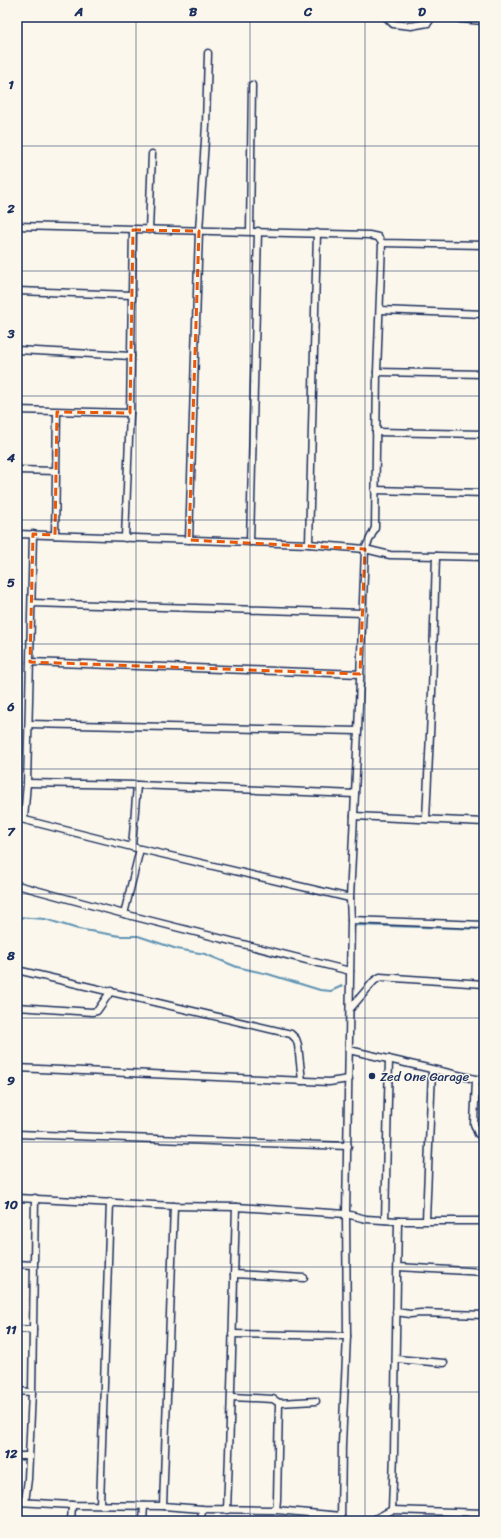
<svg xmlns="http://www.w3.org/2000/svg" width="501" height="1538" font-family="Sriracha,sans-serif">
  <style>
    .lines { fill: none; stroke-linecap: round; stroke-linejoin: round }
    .stream { stroke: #5f93b4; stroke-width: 2 }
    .minor-casing { stroke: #1b2f5e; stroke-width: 9 }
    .minor { stroke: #fbf7ec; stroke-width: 6 }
    .marked { fill: none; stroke: #e8590c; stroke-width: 3; stroke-dasharray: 8 5; stroke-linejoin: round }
    .grid { fill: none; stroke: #1b2f5e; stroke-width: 1; stroke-opacity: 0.55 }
    .poi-dot { fill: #1b2f5e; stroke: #fbf7ec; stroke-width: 1.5 }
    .labels { text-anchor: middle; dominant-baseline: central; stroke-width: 3; stroke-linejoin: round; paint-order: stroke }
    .poi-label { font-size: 13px; fill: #1b2f5e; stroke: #fbf7ec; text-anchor: start }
    .neatline { fill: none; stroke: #1b2f5e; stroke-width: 1.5 }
    .grid-label { font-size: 13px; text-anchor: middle; font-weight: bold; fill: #1b2f5e }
  </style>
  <rect width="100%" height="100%" fill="#fbf7ec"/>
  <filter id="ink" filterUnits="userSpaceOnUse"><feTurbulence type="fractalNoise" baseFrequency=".025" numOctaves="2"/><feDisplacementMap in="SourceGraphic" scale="8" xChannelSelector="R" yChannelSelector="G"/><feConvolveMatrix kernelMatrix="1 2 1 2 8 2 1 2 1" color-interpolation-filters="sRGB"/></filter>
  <g filter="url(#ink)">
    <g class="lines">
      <!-- stream -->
      <g class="stream">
        <polyline points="17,917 45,919 78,929 120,936 138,936 177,949 205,954 237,967 268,974 320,990 331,991 342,986"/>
        <polyline points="353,929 356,925 484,929"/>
      </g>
      <!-- minor casing -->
      <g class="minor-casing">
        <g id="minor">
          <polyline points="386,17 393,24 411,26 428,23 432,17"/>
          <polyline points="460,19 484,21"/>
          <polyline points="17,226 369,235 378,237 382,243 484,245"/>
          <polyline points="149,230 152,154"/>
          <polyline points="250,231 252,85"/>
          <polyline points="17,291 132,295"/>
          <polyline points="380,310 484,314"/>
          <polyline points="17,350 131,356"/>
          <polyline points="377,372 484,374"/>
          <polyline points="17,410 130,413"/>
          <polyline points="376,432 484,434"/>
          <polyline points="17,470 56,471"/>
          <polyline points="375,490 484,493"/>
          <polyline points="17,534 309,544 365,549 390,555 484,557"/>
          <polyline points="55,535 57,412"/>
          <polyline points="125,538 130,413 133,230"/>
          <polyline points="189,540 199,231 206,125 208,53"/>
          <polyline points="250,542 258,231"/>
          <polyline points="309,544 317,233"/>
          <polyline points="32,603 363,613"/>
          <polyline points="30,662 360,674"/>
          <polyline points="29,724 358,731"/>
          <polyline points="27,783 137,785 355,794"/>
          <polyline points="354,816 484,822"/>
          <polyline points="17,818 132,847 350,898"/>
          <polyline points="24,819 27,783 33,534"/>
          <polyline points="426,819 432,692 436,556"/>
          <polyline points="132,847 137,785"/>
          <polyline points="17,885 124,914 350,971"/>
          <polyline points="124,914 140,849"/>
          <polyline points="351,920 484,925"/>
          <polyline points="17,970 291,1034 296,1039 298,1045 302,1081"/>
          <polyline points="17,1007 92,1012 97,1011 111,991"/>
          <polyline points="350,1009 374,981 380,977 484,984"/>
          <polyline points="349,1050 484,1081"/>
          <polyline points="17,1068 329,1082 349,1079"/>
          <polyline points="476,1080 474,1124 478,1134"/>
          <polyline points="17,1134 348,1146"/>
          <polyline points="17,1198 174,1206 236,1207 331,1213 346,1214 366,1219 398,1221 394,1453 392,1510"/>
          <polyline points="385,1220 389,1059"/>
          <polyline points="426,1220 432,1070"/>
          <polyline points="398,1221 484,1221"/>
          <polyline points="17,1264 33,1265"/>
          <polyline points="398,1267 484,1272"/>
          <polyline points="234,1274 304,1278"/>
          <polyline points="396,1312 410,1314 421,1313 484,1315"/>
          <polyline points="17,1329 33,1330"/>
          <polyline points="232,1334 347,1336"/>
          <polyline points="396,1359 444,1363"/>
          <polyline points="17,1391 32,1392"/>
          <polyline points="279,1403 316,1401"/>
          <polyline points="17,1456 28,1456"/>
          <polyline points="17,1502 72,1505 163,1506 202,1509 276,1510 277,1500 279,1403 273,1399 232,1397"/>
          <polyline points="25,1502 28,1479 32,1392 35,1198"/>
          <polyline points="100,1505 110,1202"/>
          <polyline points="163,1506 174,1206"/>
          <path d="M227 1510C231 1409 233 1308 236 1207"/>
          <polyline points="276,1510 341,1516"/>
          <polyline points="71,1521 72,1505"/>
          <polyline points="143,1521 144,1506"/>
          <polyline points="201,1521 202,1509"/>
          <polyline points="341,1521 342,1444 347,1336 346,1214 351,920 350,898 358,731 365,549 375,528 377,372 382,243"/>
          <polyline points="371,1521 392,1510 484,1513"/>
        </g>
      </g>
      <!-- minor -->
      <use href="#minor" class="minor"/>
    </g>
  </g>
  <!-- marked area -->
  <path class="marked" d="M133 230 199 231 189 540 365 549 360 674 30 662 33 534 55 535 57 412 130 413Z"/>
  <!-- grid -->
  <path class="grid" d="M136 17V1521M250 17V1521M365 17V1521M17 146H484M17 271H484M17 396H484M17 520H484M17 644H484M17 769H484M17 894H484M17 1018H484M17 1142H484M17 1267H484M17 1392H484"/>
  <!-- markers -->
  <circle class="poi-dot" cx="372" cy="1076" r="4"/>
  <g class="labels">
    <!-- poi labels -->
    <g class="poi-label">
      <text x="380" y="1076">Zed One Garage</text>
    </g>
  </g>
  <!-- margin -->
  <rect width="501" height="1538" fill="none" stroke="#fbf7ec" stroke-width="44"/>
  <rect x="22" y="22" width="457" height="1494" class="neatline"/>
  <g class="grid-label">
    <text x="79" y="16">A</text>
    <text x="193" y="16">B</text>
    <text x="308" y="16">C</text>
    <text x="422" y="16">D</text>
    <text x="11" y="89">1</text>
    <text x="11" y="213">2</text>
    <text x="11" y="338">3</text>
    <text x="11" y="462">4</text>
    <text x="11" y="587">5</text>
    <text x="11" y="711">6</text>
    <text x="11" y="836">7</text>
    <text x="11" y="960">8</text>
    <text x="11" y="1085">9</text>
    <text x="11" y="1209">10</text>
    <text x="11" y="1334">11</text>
    <text x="11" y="1458">12</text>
  </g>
</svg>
